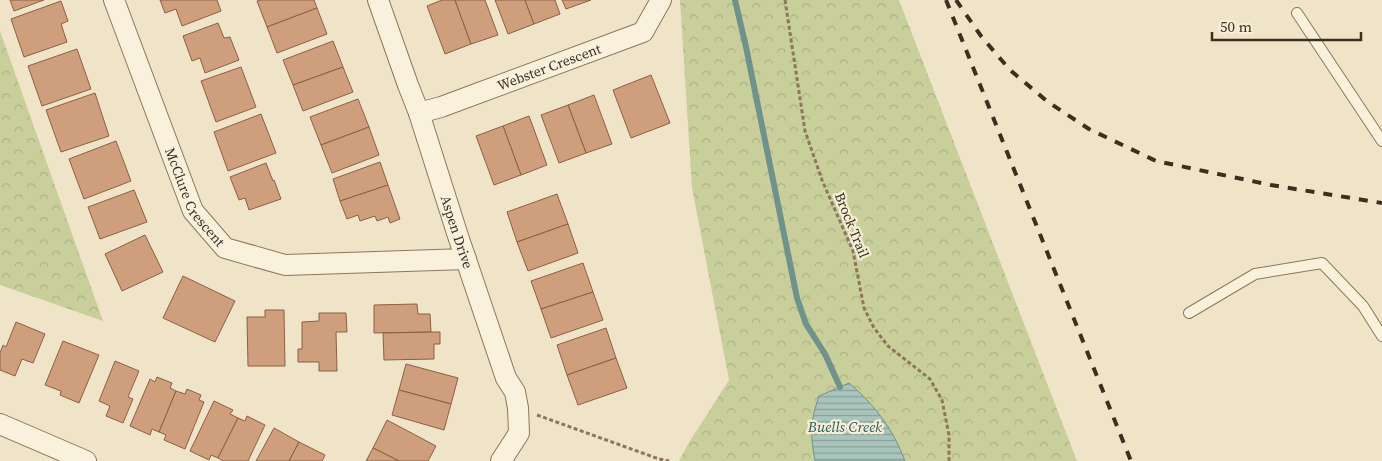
<svg xmlns="http://www.w3.org/2000/svg" width="1382" height="461" font-family="'Source Serif 4',serif">
  <style>
    .forest { fill: url(#forest-crowns) }
    .water { fill: url(#water-rules); stroke: #6f938a }
    .lines { fill: none; stroke-linecap: round; stroke-linejoin: round }
    .stream { stroke: #6f938a; stroke-width: 6 }
    .building { fill: #cf9f7d; stroke: #8d5f41 }
    .lane-casing { stroke: #8d765c; stroke-width: 12 }
    .street-casing { stroke: #8d765c; stroke-width: 22 }
    .path { stroke: #8d765c; stroke-width: 3; stroke-dasharray: 4 2.5; stroke-linecap: butt }
    .lane { stroke: #faf1dc; stroke-width: 10 }
    .street { stroke: #faf1dc; stroke-width: 20 }
    .rail { stroke: #3d2e20; stroke-width: 4; stroke-dasharray: 9 9; stroke-linecap: butt }
    .labels { text-anchor: middle; dominant-baseline: central; stroke-width: 4.5; stroke-linejoin: round; paint-order: stroke }
    .street-label { font-size: 14px; fill: #3d2e20; stroke: #f7eed8 }
    .water-label { font-size: 15px; font-style: italic; fill: #2f5d5a; stroke: #f7eed8 }
  </style>
  <defs>
    <pattern id="forest-crowns" width="20" height="18" patternUnits="userSpaceOnUse" patternTransform="scale(1.25)"><rect width="20" height="18" fill="#c9cf9b"/><path d="M2 6a3 3 0 1 1 6 0M12 15a3 3 0 1 1 6 0" fill="none" stroke="#aeb285"/></pattern>
    <pattern id="water-rules" width="6" height="5" patternUnits="userSpaceOnUse" patternTransform="scale(1.25)"><rect width="6" height="5" fill="#a9c4bc"/><path d="M0 2.5h6" fill="none" stroke="#8ba098"/></pattern>
  </defs>
  <rect width="100%" height="100%" fill="#f0e4c8"/>
  <!-- forest -->
  <g class="forest">
    <polygon points="680,0 899,0 1077,461 679,461 688,444 729,380 692,188"/>
    <polygon points="0,31 103,321 0,285"/>
  </g>
  <!-- water -->
  <path class="water" d="M849 383C875 405 893 429 905 461H815C810 433 810 422 819 396Z"/>
  <g class="lines">
    <!-- stream -->
    <polyline class="stream" points="735,0 746,47 797,298 806,324 825,354 840,387"/>
  </g>
  <!-- building -->
  <g class="building">
    <polygon points="10,0 44,0 14,11"/>
    <polygon points="160,0 217,0 221,11 182,26 176,9 165,13"/>
    <polygon points="261,0 314,0 317,8 267,27 257,1"/>
    <polygon points="442,0 455,0 471,44 445,54 427,6"/>
    <polygon points="455,0 485,0 498,35 471,44"/>
    <polygon points="495,0 525,0 534,24 508,34"/>
    <polygon points="525,0 555,0 560,14 534,24"/>
    <polygon points="562,0 591,0 566,9"/>
    <polygon points="61,1 68,21 61,24 67,42 24,57 11,19"/>
    <polygon points="317,8 327,34 277,53 267,27"/>
    <polygon points="218,23 224,38 230,37 239,60 205,73 200,58 192,61 183,36"/>
    <polygon points="333,41 343,67 293,85 283,60"/>
    <polygon points="77,49 91,89 42,106 28,66"/>
    <polygon points="241,67 256,107 216,122 201,81"/>
    <polygon points="343,67 353,92 303,111 293,85"/>
    <polygon points="651,75 670,123 631,138 613,90"/>
    <polygon points="95,93 109,136 61,152 46,110"/>
    <polygon points="594,95 612,144 586,153 568,105"/>
    <polygon points="358,99 369,127 321,145 310,117"/>
    <polygon points="568,105 586,153 559,163 541,115"/>
    <polygon points="261,114 276,153 228,171 214,132"/>
    <polygon points="529,116 547,165 521,175 503,126"/>
    <polygon points="503,126 521,175 494,185 476,136"/>
    <polygon points="369,127 379,155 332,173 321,145"/>
    <polygon points="116,141 131,181 84,199 69,159"/>
    <polygon points="380,162 388,185 340,201 333,179"/>
    <polygon points="266,163 273,181 274,180 281,199 249,210 245,198 239,200 230,177"/>
    <polygon points="388,185 400,219 390,223 388,217 377,221 375,216 360,221 358,215 347,219 340,201"/>
    <polygon points="134,190 147,222 100,239 88,207"/>
    <polygon points="557,194 568,224 517,242 507,212"/>
    <polygon points="568,224 578,253 528,271 517,242"/>
    <polygon points="145,235 163,272 122,291 105,254"/>
    <polygon points="583,263 593,292 541,309 531,281"/>
    <polygon points="183,276 235,301 215,342 163,318"/>
    <polygon points="593,292 603,320 551,338 541,309"/>
    <polygon points="417,304 418,314 430,314 431,332 374,333 374,305"/>
    <polygon points="265,310 284,310 285,366 248,366 247,317 265,317"/>
    <polygon points="319,313 346,313 347,332 336,332 337,371 319,371 319,362 298,362 298,349 302,349 302,322 319,321"/>
    <polygon points="16,322 45,334 33,363 22,359 15,376 0,370 0,353 3,345 6,347"/>
    <polygon points="606,328 616,358 567,375 557,345"/>
    <polygon points="434,332 440,332 440,344 434,344 434,359 384,360 383,333"/>
    <polygon points="63,341 99,355 79,403 60,395 61,391 45,385"/>
    <polygon points="616,358 627,388 578,405 567,375"/>
    <polygon points="115,361 139,371 128,397 133,399 123,423 106,416 110,406 99,401"/>
    <polygon points="406,364 458,378 451,404 399,390"/>
    <polygon points="157,377 172,383 170,388 176,391 159,432 152,429 150,435 130,426 150,379 155,382"/>
    <polygon points="187,389 201,395 199,400 204,402 185,449 164,440 166,435 159,432 176,391 185,394"/>
    <polygon points="399,390 451,404 444,430 392,415"/>
    <polygon points="214,401 233,410 230,414 238,418 218,458 211,455 209,460 190,451"/>
    <polygon points="247,416 265,425 248,461 223,461 218,458 238,418 245,421"/>
    <polygon points="387,420 436,446 428,461 399,461 373,448"/>
    <polygon points="274,428 299,442 289,461 256,461"/>
    <polygon points="299,442 325,455 322,461 289,461"/>
    <polygon points="373,448 399,461 366,461"/>
  </g>
  <g class="lines">
    <!-- lane casing -->
    <g class="lane-casing">
      <g id="lane">
        <polyline points="1297,13 1382,141"/>
        <polyline points="1189,313 1255,274 1322,263 1363,306 1382,336"/>
      </g>
    </g>
    <!-- street casing -->
    <g class="street-casing">
      <g id="street">
        <path id="s1" d="M114 0 193 211 225 248 285 265 466 259"/>
        <path id="s2" d="M378 0 408 85 419 113 457 233 506 378 515 392 518 408 519 433 501 461"/>
        <path id="s3" d="M419 113 441 107 643 32 661 0"/>
        <polyline points="0,424 86,461"/>
      </g>
    </g>
    <!-- path -->
    <g class="path">
      <polyline points="785,0 805,131 822,180 853,251 864,308 874,328 888,346 930,379 942,400 949,435 949,461"/>
      <polyline points="537,415 659,459 669,461"/>
    </g>
    <!-- lane -->
    <use href="#lane" class="lane"/>
    <!-- street -->
    <use href="#street" class="street"/>
    <!-- rail -->
    <g class="rail">
      <polyline points="946,0 1131,461"/>
      <polyline points="956,0 981,36 1010,70 1048,102 1089,129 1156,161 1271,185 1382,203"/>
    </g>
  </g>
  <g class="labels">
    <!-- street labels -->
    <g class="street-label">
      <text stroke="none"><textPath href="#s3" startOffset="138">Webster Crescent</textPath></text>
      <text stroke="none"><textPath href="#s1" startOffset="214">McClure Crescent</textPath></text>
      <text transform="translate(852 225) rotate(68)">Brock Trail</text>
      <text stroke="none"><textPath href="#s2" startOffset="245">Aspen Drive</textPath></text>
    </g>
    <!-- water labels -->
    <g class="water-label">
      <text x="845" y="426">Buells Creek</text>
    </g>
  </g>
  <!-- scale -->
  <path d="M1212 32v8h149v-8" fill="none" stroke="#3d2e20" stroke-width="2.5"/>
  <text x="1220" y="32" font-size="15" fill="#3d2e20" stroke="#f7eed8" stroke-width="4" paint-order="stroke">50 m</text>
</svg>
